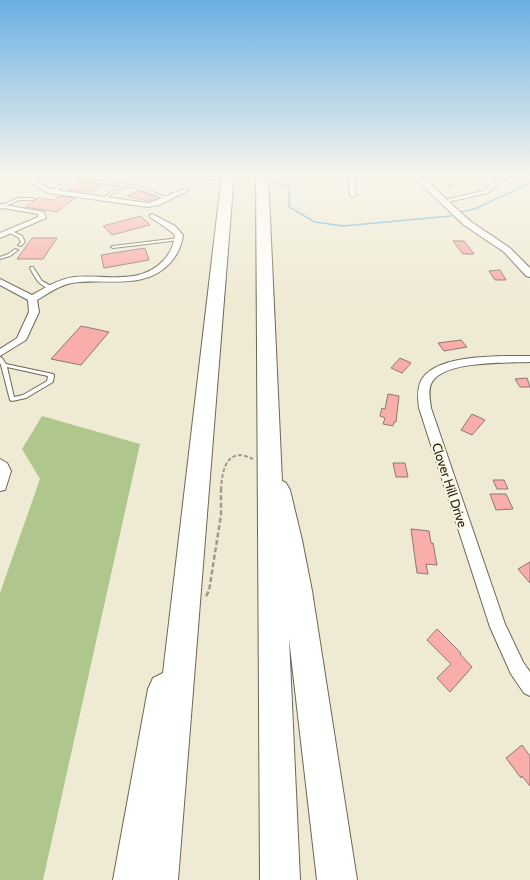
<svg xmlns="http://www.w3.org/2000/svg" width="530" height="880" font-family="Cabin,sans-serif">
  <style>
    .green { fill: #afc78c }
    .lines { fill: none; stroke-linecap: round; stroke-linejoin: round }
    .stream { stroke: #4ea8db; stroke-width: 1.5 }
    .building { fill: #faaeab; stroke: #8e7775 }
    .service-casing { stroke: #6c6855; stroke-width: 2 }
    .minor-casing { stroke: #6c6855; stroke-width: 2 }
    .tertiary-casing { stroke: #6c6855; stroke-width: 2 }
    .motorway-casing { stroke: #6c6855; stroke-width: 2 }
    .path-far1 { stroke: #9e9b8a; stroke-width: 2; stroke-dasharray: 4 2; stroke-linecap: butt }
    .path { stroke: #9e9b8a; stroke-width: 2.5; stroke-dasharray: 5 2.5; stroke-linecap: butt }
    .service { fill: #fff; fill-rule: evenodd }
    .minor { fill: #fff; fill-rule: evenodd }
    .tertiary { fill: #fff; fill-rule: evenodd }
    .motorway { fill: #fff; fill-rule: evenodd }
    .labels { text-anchor: middle; dominant-baseline: central; stroke-width: 4; stroke-linejoin: round; paint-order: stroke }
    .street-label { font-size: 13px; fill: #23221a; stroke: #fcf8e1 }
  </style>
  <rect width="100%" height="100%" fill="#efead4"/>
  <!-- green -->
  <polygon class="green" points="42,416 140,444 43,880 0,880 0,593 40,479 22,449"/>
  <g class="lines">
    <!-- stream -->
    <g class="stream">
      <polyline points="140,174 215,180"/>
      <polyline points="523,174 526,184"/>
      <polyline points="273,182 289,187 289,207 315,222 343,226 451,216"/>
      <polyline points="462,212 477,208 530,183"/>
    </g>
  </g>
  <!-- building -->
  <g class="building">
    <polygon points="441,174 455,174 451,189"/>
    <polygon points="80,182 87,182 102,185 93,191 86,190 84,192 69,190"/>
    <polygon points="139,191 152,196 157,199 148,201 127,196"/>
    <polygon points="60,196 75,198 57,212 25,207 38,198 54,200"/>
    <polygon points="141,216 150,225 112,235 103,226"/>
    <polygon points="32,238 57,238 43,259 17,259"/>
    <polygon points="453,241 464,241 474,254 463,254"/>
    <polygon points="145,248 149,260 104,268 101,255"/>
    <polygon points="500,270 506,280 495,280 489,271"/>
    <polygon points="81,326 109,332 81,365 51,359"/>
    <polygon points="461,340 467,347 444,351 438,343"/>
    <polygon points="400,358 411,363 402,373 391,368"/>
    <polygon points="527,378 530,387 520,387 515,379"/>
    <polygon points="388,394 399,396 396,422 394,422 393,426 383,424 385,418 380,416 382,408 385,409"/>
    <polygon points="472,414 485,420 472,435 461,430"/>
    <polygon points="393,463 405,463 408,477 396,477"/>
    <polygon points="493,480 504,480 508,489 497,489"/>
    <polygon points="490,494 506,494 513,509 496,510"/>
    <polygon points="411,529 429,531 431,543 433,543 437,565 426,564 428,574 417,573"/>
    <polygon points="530,562 530,583 518,569"/>
    <polygon points="437,629 461,653 460,654 472,667 450,692 437,678 451,664 427,640"/>
    <polygon points="522,745 530,756 530,786 522,776 521,778 506,758"/>
  </g>
  <g class="lines">
    <!-- service casing -->
    <g class="service-casing">
      <g id="service">
        <path d="M8 174C16 174 24 180 33 180 43 179 53 174 64 174L31 182Z"/>
        <polygon points="75,177 137,186 171,199 168,200 136,188 124,186 104,200 102,199 103,198 120,186 76,179 54,192 51,191"/>
        <polygon points="18,198 33,198 35,199 33,200 19,200 3,207 0,206"/>
        <polygon points="10,231 12,231 22,236 25,242 21,246 18,245 21,242 19,238 10,233"/>
        <polygon points="179,238 181,239 180,240 113,248 111,247 113,246"/>
        <polygon points="15,249 18,250 10,256 0,259 0,257 8,254"/>
        <path d="M31 267H33L42 281 53 287V289C40 288 35 278 30 268Z"/>
        <path d="M0 357 2 358 6 364 53 374 54 375 53 382 26 398 12 401 10 400 1 365 0 363ZM7 367 48 376 47 381 23 395 14 397Z"/>
      </g>
    </g>
    <!-- minor casing -->
    <g class="minor-casing">
      <g id="minor">
        <polygon points="350,174 356,174 354,180 356,195 353,197 350,195 348,180"/>
        <polygon points="506,174 513,174 487,193 444,203 441,201 483,191"/>
        <path d="M31 179 50 189 148 203C158 202 183 186 189 190L159 205 148 207 48 193 29 182 28 181Z"/>
        <polygon points="0,204 44,212 46,218 0,238 0,233 38,217 38,214 3,208 0,209"/>
        <path d="M152 214 175 226 183 235C182 245 177 255 171 262 144 292 106 277 72 283 59 285 48 294 37 300L39 312 26 340 0 356V349L17 338 29 312 28 300 0 285V279L32 295C45 288 58 279 74 277 105 274 140 286 164 260 170 253 174 245 175 235L169 230 150 217V215Z"/>
        <path d="M530 356V362C508 363 441 360 431 384 428 391 430 400 431 408L505 624 523 662 530 672V696L524 693 511 674 490 627 419 408C418 400 417 392 420 383 431 353 503 356 530 356Z"/>
        <polygon points="0,459 7,463 11,471 5,490 0,491"/>
      </g>
    </g>
    <!-- tertiary casing -->
    <g class="tertiary-casing">
      <polygon id="tertiary" points="410,174 419,174 470,221 510,248 530,268 530,277 526,276 504,252 464,225"/>
    </g>
    <!-- motorway casing -->
    <g class="motorway-casing">
      <g id="motorway">
        <polygon points="222,174 234,174 178,880 113,880 148,689 153,678 163,673"/>
        <polygon points="256,174 268,174 282,481 286,483 290,490 302,540 312,591 357,880 317,880 289,638 300,880 260,880"/>
      </g>
    </g>
    <!-- path-far1 -->
    <path class="path-far1" d="M221 490C222 469 227 446 253 459"/>
    <!-- path -->
    <polyline class="path" points="206,596 209,591 221,515 221,489"/>
    <!-- service -->
    <use href="#service" class="service"/>
    <!-- minor -->
    <use href="#minor" class="minor"/>
    <!-- tertiary -->
    <use href="#tertiary" class="tertiary"/>
    <!-- motorway -->
    <use href="#motorway" class="motorway"/>
  </g>
  <!-- sky -->
  <linearGradient id="sky" x2="0" y2="1"><stop stop-color="#6aafe3"/><stop offset="0.59" stop-color="#f8f6ec"/><stop offset="1" stop-color="#f8f6ec" stop-opacity="0"/></linearGradient>
  <rect width="530" height="297" fill="url(#sky)"/>
  <g class="labels">
    <!-- street labels -->
    <g class="street-label">
      <text transform="translate(450 485) rotate(72)">Clover Hill Drive</text>
    </g>
  </g>
</svg>
